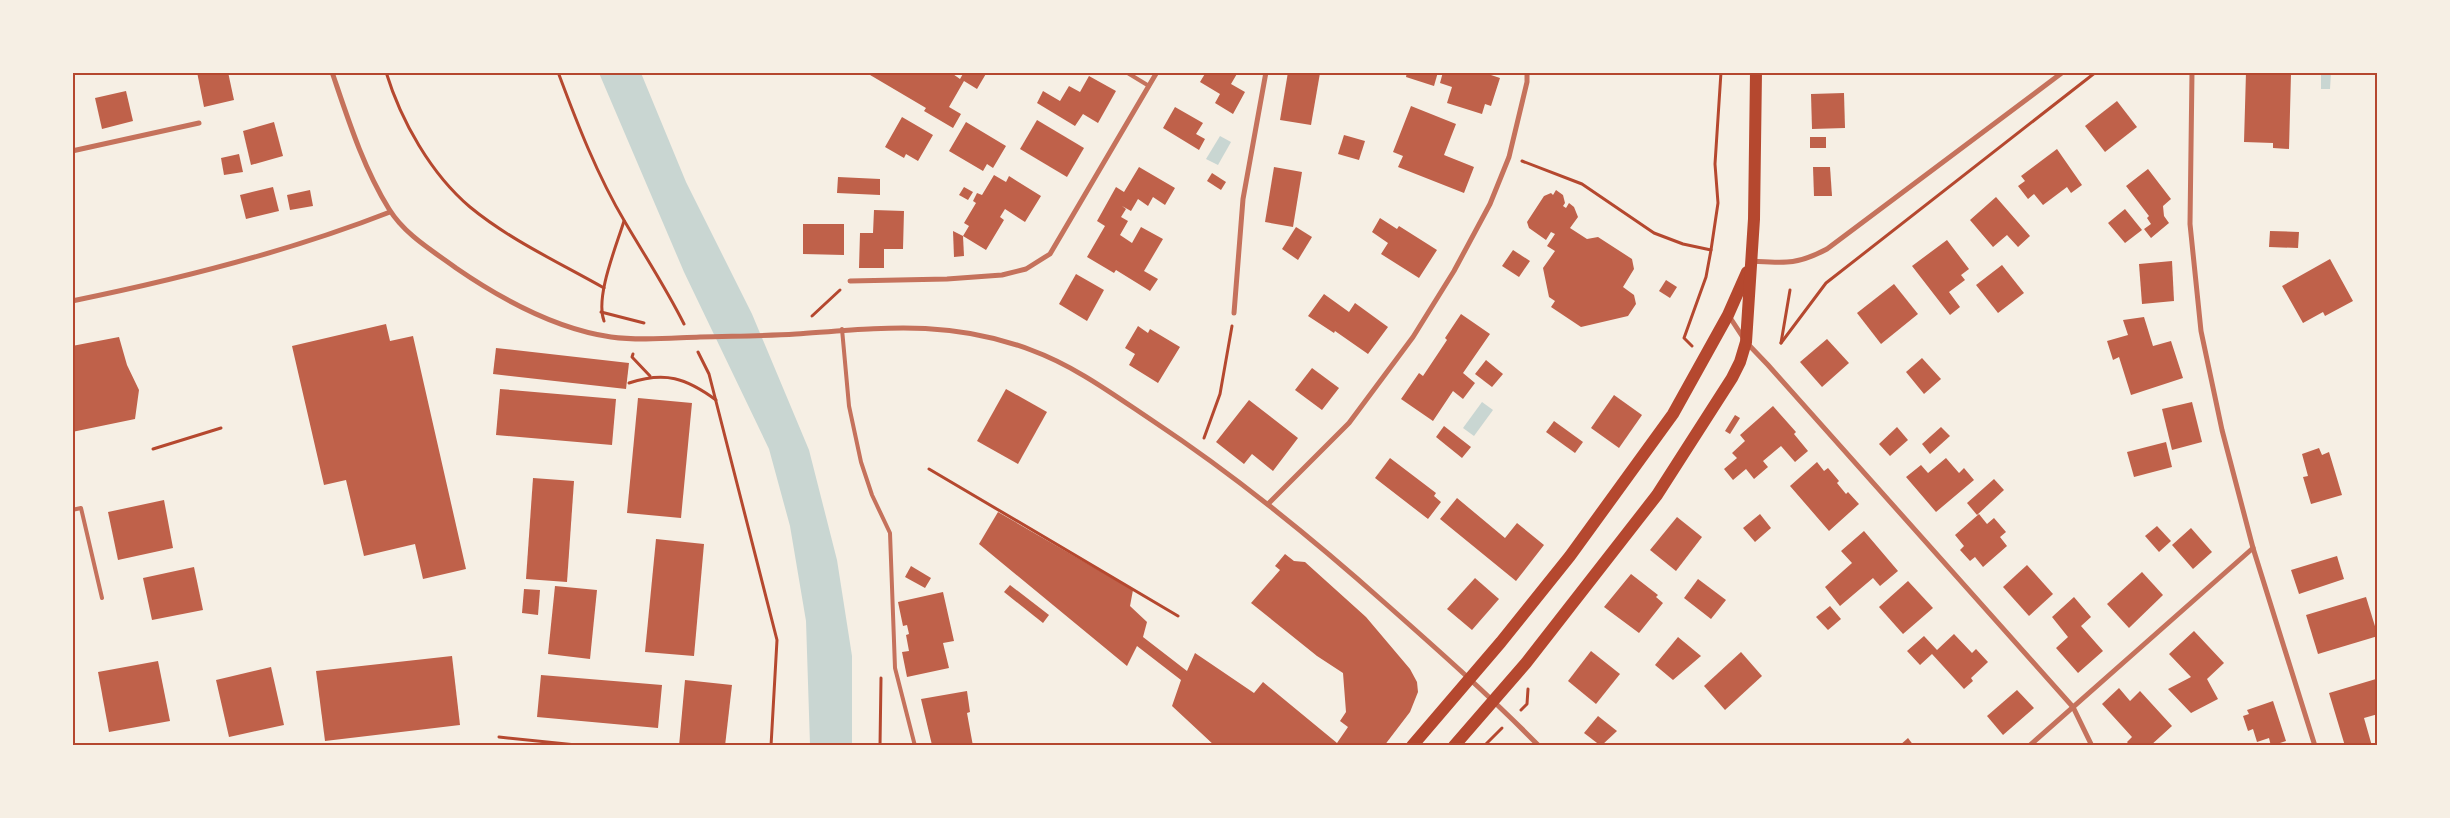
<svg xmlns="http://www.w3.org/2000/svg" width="2450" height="818" font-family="Literata,serif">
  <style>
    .water { fill: #c9d6d2 }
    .building { fill: #bf614a }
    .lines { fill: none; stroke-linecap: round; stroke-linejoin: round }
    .path { stroke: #b5482f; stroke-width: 3 }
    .service { stroke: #c5725c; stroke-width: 4 }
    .minor { stroke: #c5725c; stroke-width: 5 }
    .primary { stroke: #b5482f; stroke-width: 12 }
    .neatline { fill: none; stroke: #b5482f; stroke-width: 2 }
  </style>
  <rect width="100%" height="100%" fill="#f6efe4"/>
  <!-- water -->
  <g class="water">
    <polygon points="599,73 641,73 686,182 752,314 809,450 837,560 852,656 852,745 810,745 806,621 790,526 769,449 684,272"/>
    <polygon points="2321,73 2331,73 2330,89 2321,89"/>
    <polygon points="1220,136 1231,142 1218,165 1206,159"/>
    <polygon points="1482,402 1493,410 1474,436 1463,428"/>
  </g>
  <!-- building -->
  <g class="building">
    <polygon points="197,72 228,72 234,100 204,107"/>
    <polygon points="865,72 950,72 960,79 964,72 987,72 977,89 964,81 949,107 961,114 953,128 924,111 926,108"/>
    <polygon points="1206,72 1238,72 1231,84 1245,92 1233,114 1215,103 1220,94 1200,82"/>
    <polygon points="1288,72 1320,73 1311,125 1280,120"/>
    <polygon points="1407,72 1438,72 1434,86 1406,77"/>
    <polygon points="1443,72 1482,72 1500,78 1491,106 1485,104 1482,114 1447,103 1452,87 1440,83"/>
    <polygon points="2246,72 2310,72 2310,75 2291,74 2289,149 2273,148 2273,143 2244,142"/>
    <polygon points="1089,76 1116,91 1098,123 1083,114 1075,126 1037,103 1043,91 1060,101 1069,86 1080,92"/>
    <polygon points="126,91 133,121 102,129 95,98"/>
    <polygon points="1844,93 1845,128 1812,129 1811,94"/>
    <polygon points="2117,101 2137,127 2105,152 2085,126"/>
    <polygon points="1411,106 1456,124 1444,155 1474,167 1464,193 1398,167 1403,156 1393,152"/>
    <polygon points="1175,107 1203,123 1196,134 1205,139 1199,150 1163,128"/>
    <polygon points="902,117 933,135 918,161 906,154 904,158 885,147"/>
    <polygon points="1037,120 1084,148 1067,177 1020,149"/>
    <polygon points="274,122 283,156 251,165 243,131"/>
    <polygon points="966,122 1006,146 993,168 987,164 983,171 949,151"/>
    <polygon points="1344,135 1365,141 1359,160 1338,154"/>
    <rect x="1810" y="137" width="16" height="11"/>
    <polygon points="2057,149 2082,185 2071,193 2067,187 2043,205 2034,194 2028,199 2018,186 2025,181 2021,176"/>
    <polygon points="239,154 243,172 224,175 221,158"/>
    <polygon points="1139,167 1175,188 1165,205 1153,197 1148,206 1138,199 1131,211 1122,206 1126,209 1121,217 1128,221 1120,235 1132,243 1141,227 1163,239 1144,271 1158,279 1150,291 1116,270 1114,273 1087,257 1105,226 1097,221 1116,187 1124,192"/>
    <polygon points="1274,167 1302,172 1293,227 1265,222"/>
    <polygon points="1813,167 1830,167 1832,196 1814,196"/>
    <polygon points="2148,169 2171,199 2163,206 2164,216 2169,223 2151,238 2144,229 2151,224 2147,218 2149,216 2126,186"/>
    <polygon points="1212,173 1226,182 1221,190 1207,181"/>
    <polygon points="994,175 1006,182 1009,176 1041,196 1025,222 1005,209 1000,217 1004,220 986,250 963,236 969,226 964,223 976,203 973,201 977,193 982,195"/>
    <polygon points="838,177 880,179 880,195 837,193"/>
    <polygon points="273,187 279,211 246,219 240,195"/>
    <polygon points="964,187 973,192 968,200 959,195"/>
    <polygon points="310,190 313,206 290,210 287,195"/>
    <polygon points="1556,190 1563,195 1565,203 1563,206 1566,208 1569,203 1574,207 1578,217 1570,228 1587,239 1598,237 1632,259 1634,269 1623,287 1634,295 1636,304 1628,316 1581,327 1551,307 1555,301 1549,297 1543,268 1555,251 1547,246 1555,234 1551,232 1546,240 1529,228 1527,222 1544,196 1551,193 1553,195"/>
    <polygon points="1996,197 2030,236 2018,247 2007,235 1993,247 1970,220"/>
    <polygon points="2125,209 2142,230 2125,243 2108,223"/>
    <polygon points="874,210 904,211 903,249 884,249 884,268 859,268 860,233 873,233"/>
    <polygon points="1380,218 1397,229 1399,226 1437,250 1419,278 1381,254 1388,243 1372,232"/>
    <polygon points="803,224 844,224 844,255 803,254"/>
    <polygon points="1296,227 1312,237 1298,260 1282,249"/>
    <polygon points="953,231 963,236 964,256 954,257"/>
    <polygon points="2270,231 2299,232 2298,248 2269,247"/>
    <polygon points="1947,240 1969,269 1961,275 1965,280 1949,292 1960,307 1950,315 1912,266"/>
    <polygon points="1513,250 1530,261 1519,277 1502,266"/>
    <polygon points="2330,259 2353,301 2325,316 2323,312 2303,323 2282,286"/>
    <polygon points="2172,261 2174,301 2142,304 2139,264"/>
    <polygon points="2002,265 2024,293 1998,313 1976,285"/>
    <polygon points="1076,274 1104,290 1087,321 1059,304"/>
    <polygon points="1666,280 1677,287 1670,298 1659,291"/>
    <polygon points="1894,284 1918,314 1881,344 1857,313"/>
    <polygon points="1324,294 1349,312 1355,303 1388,327 1368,354 1335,331 1334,333 1308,316"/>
    <polygon points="1461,314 1490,334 1463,373 1475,383 1463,399 1453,391 1433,421 1401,399 1419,373 1423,376 1447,340 1445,338"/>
    <polygon points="2144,317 2153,346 2171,341 2183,378 2131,395 2119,357 2113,360 2107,341 2128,335 2123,320"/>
    <polygon points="386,324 390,341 413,336 466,569 423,579 415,544 364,556 346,480 324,485 292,346"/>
    <polygon points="1138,326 1148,333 1150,329 1180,347 1158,383 1129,365 1135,354 1125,348"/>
    <polygon points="119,337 127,365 139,390 135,419 72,432 72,346"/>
    <polygon points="1827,339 1849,363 1822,387 1800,362"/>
    <polygon points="496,348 629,363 626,389 493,374"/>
    <polygon points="1922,358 1941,379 1924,394 1906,372"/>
    <polygon points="1486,360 1503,374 1492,387 1475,374"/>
    <polygon points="1312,368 1339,388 1322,410 1295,390"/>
    <polygon points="500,389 616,399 612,445 496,435"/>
    <polygon points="1006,389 1047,412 1018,464 977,441"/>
    <polygon points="1614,395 1642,415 1619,448 1591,428"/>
    <polygon points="638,398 692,403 681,518 627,513"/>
    <polygon points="1249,400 1298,438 1273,471 1252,454 1244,464 1216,442"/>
    <polygon points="2192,402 2202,442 2172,450 2162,409"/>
    <polygon points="1773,406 1796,432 1794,434 1808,451 1795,462 1781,446 1763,461 1768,467 1754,479 1746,469 1733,480 1724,469 1737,458 1732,453 1745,441 1740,435"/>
    <polygon points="1735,415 1740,418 1730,434 1725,431"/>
    <polygon points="1554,421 1583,442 1575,453 1546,432"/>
    <polygon points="1444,426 1471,447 1462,458 1436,437"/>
    <polygon points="1897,427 1908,440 1890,456 1879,444"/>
    <polygon points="1941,427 1950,436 1930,454 1922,444"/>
    <polygon points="2166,442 2172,467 2134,477 2127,452"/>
    <polygon points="2319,448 2322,455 2329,452 2342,495 2311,504 2303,477 2308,476 2302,454"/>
    <polygon points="1390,458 1436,493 1434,496 1441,502 1428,519 1375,478"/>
    <polygon points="1946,458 1959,473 1964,468 1974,480 1936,512 1906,477 1921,465 1928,473"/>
    <polygon points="1817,462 1824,471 1828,468 1839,481 1837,483 1846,494 1848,492 1859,504 1829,531 1790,486"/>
    <polygon points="533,478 574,481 567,582 526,579"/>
    <polygon points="1994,479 2004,490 1977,515 1967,503"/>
    <polygon points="1457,498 1505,538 1517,523 1544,545 1516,581 1440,519"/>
    <polygon points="164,500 173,548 118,560 108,512"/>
    <polygon points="998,512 1133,590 1130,606 1147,622 1143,637 1187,671 1195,653 1254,693 1263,682 1337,743 1348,727 1340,721 1346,712 1343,673 1317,656 1251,603 1280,570 1275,566 1285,554 1294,561 1305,562 1366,617 1410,669 1417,682 1418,692 1410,712 1384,746 1215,746 1172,706 1181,680 1137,646 1127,666 979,544"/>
    <polygon points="1760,514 1771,528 1755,542 1743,528"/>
    <polygon points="1979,514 1987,524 1994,518 2006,532 2000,537 2007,546 1983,567 1975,557 1970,561 1960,550 1964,546 1955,535"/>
    <polygon points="1677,517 1702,537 1676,571 1650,550"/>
    <polygon points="2157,526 2171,541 2159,552 2145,536"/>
    <polygon points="2191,528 2212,552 2193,569 2172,545"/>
    <polygon points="1864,531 1898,571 1880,586 1873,578 1840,606 1825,587 1852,563 1841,551"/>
    <polygon points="656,539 704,544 694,656 645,652"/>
    <polygon points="2337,556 2344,579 2299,594 2291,570"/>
    <polygon points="2027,565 2053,594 2029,616 2003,587"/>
    <polygon points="911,566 931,578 925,588 905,577"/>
    <polygon points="194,567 203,610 152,620 143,578"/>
    <polygon points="2142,572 2163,595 2129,628 2107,604"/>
    <polygon points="1631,574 1658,595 1656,597 1663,603 1639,633 1604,607"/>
    <polygon points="1475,578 1499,599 1472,630 1447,609"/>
    <polygon points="1698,579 1726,600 1711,619 1684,598"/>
    <polygon points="1908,581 1933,608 1903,634 1879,607"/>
    <polygon points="1010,585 1049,615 1043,623 1004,592"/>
    <polygon points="555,586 597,590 590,659 548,654"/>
    <polygon points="524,589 540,590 538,615 522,613"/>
    <polygon points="943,592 954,641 943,643 949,668 907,677 902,652 909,651 906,635 909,634 907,625 903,626 898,602"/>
    <polygon points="2074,597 2091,617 2081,626 2103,651 2078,673 2056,648 2068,637 2052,617"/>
    <polygon points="2366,597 2378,636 2318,654 2306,615"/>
    <polygon points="1830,606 1841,619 1828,630 1816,617"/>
    <polygon points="2194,631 2224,663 2207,679 2218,699 2191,713 2168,689 2191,677 2169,654"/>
    <polygon points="1954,634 1972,653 1976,649 1988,662 1971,678 1973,681 1964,689 1932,654 1920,665 1907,651 1924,636 1937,650"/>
    <polygon points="1678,637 1701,656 1673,680 1655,665"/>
    <polygon points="1591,651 1620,674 1596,704 1568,681"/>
    <polygon points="1741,652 1762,676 1725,710 1704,686"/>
    <polygon points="452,656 460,725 325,741 316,671"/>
    <polygon points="158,661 170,721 109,732 98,672"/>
    <polygon points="271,667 284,725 229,737 216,680"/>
    <polygon points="541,675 662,685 658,728 537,717"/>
    <polygon points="2376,679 2378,714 2364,718 2372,746 2345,746 2329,693"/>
    <polygon points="685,680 732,685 725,746 679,746"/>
    <polygon points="2119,688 2130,701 2140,691 2172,726 2150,746 2130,746 2127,742 2132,737 2102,704"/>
    <polygon points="2017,690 2034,708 2003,735 1987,716"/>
    <polygon points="967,691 970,712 967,713 973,746 932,745 921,699"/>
    <polygon points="2273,701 2286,741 2271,746 2269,738 2257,742 2253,729 2248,731 2243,716 2249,714 2247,710"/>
    <polygon points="1598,716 1617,731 1601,746 1584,733"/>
    <polygon points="1908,738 1914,746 1899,746"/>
  </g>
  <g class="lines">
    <!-- path -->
    <g class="path">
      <path d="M386 72C401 121 431 174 470 207 510 240 560 263 604 288"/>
      <path d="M558 72C577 123 597 175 625 222 645 256 666 288 684 324"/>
      <polyline points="1522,161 1582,184 1654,233 1683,244 1711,250"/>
      <polyline points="601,312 644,323"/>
      <polyline points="812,316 840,290"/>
      <path d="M604 321C595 297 616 247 624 221"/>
      <polyline points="1781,343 1826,283 2096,72"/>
      <polyline points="1781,343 1790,290"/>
      <polyline points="1692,346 1684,338 1706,277 1711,250 1718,203 1715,164 1721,72"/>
      <polyline points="698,352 709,374 777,640 771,746"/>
      <polyline points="633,354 632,357 650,376"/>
      <path d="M629 383C665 371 686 378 716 400"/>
      <polyline points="1204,438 1220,394 1232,326"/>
      <polyline points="153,449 221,428"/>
      <polyline points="929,469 1178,616"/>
      <polyline points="1521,710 1527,704 1528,689"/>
      <polyline points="499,737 586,746"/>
      <polyline points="880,746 881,678"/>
      <polyline points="1484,746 1502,728"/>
    </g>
    <!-- service -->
    <g class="service">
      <polyline points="1126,72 1149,86"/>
      <polyline points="842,329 849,406 861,462 872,495 890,533 895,668 915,746"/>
      <polyline points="72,510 81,508 102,598"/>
    </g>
    <!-- minor -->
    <g class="minor">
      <path d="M332 72C348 119 363 167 389 209 405 235 433 251 456 268 501 299 556 329 611 337 640 341 671 338 700 337 732 336 764 336 796 334 881 328 949 319 1031 350 1075 366 1114 395 1153 421 1236 476 1312 538 1386 604 1438 650 1490 696 1539 746"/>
      <polyline points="2192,72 2190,224 2201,331 2222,430 2253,548 2315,746"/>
      <polyline points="72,151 199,123"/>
      <path d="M1752 261C1785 263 1797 265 1827 249L2063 72"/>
      <polyline points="850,281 947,279 1002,275 1026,269 1050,254 1157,72"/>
      <path d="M72 301C180 279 288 252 390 212"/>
      <polyline points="1234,313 1243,199 1266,72"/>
      <polyline points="1729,316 1746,342 1768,365 2073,707 2092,746"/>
      <polyline points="1268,504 1349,423 1413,337 1454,271 1490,204 1509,157 1527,82 1527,72"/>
      <polyline points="2029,746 2253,548"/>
    </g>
    <!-- primary -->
    <g class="primary">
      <polyline points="1412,746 1501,642 1570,556 1673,414 1728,315 1747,272"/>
      <polyline points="1454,746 1526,663 1657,495 1732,378 1740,362 1746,342 1754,219 1756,72"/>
    </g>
  </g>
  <!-- border -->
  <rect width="2450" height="818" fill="none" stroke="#f6efe4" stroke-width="148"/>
  <rect x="74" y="74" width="2302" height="670" class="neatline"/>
</svg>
